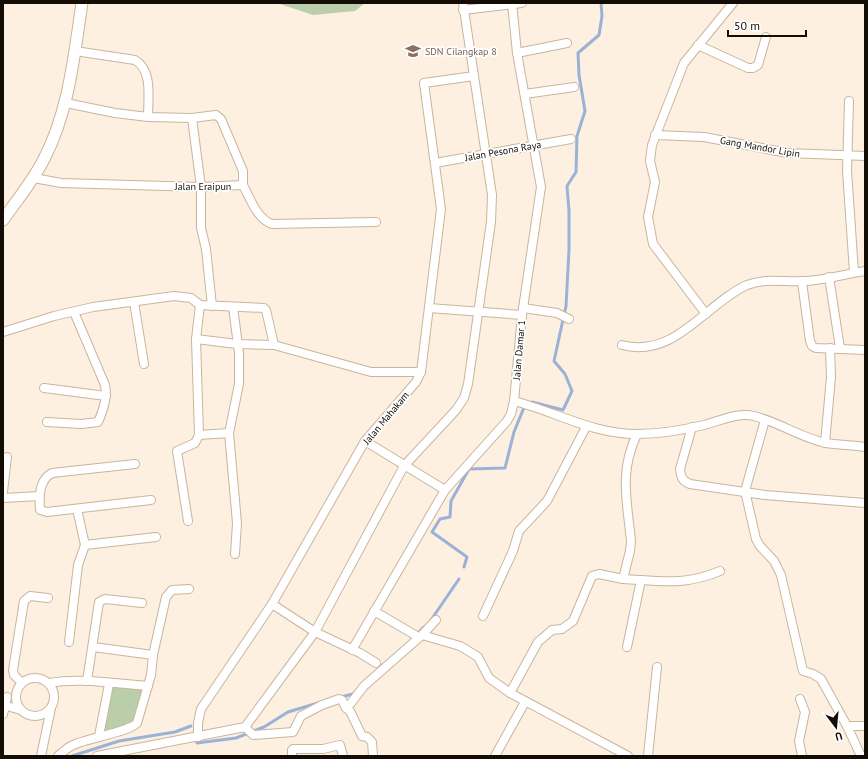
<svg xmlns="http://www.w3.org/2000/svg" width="868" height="759" font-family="'PT Sans',sans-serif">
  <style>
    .green { fill: #baceac }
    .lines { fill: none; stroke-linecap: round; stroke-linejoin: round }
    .stream { stroke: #9ab2d6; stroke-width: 3 }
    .minor-casing { stroke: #c9b59c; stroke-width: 10 }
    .tertiary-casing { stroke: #c9b59c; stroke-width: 13 }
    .minor { stroke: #fff; stroke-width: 8 }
    .tertiary { stroke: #fff; stroke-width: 11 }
    .labels { text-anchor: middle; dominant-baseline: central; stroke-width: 3.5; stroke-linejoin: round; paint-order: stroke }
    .education-label { font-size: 10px; fill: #785e54; stroke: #fff; text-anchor: start }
    .street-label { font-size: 10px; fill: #140d05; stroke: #fff }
  </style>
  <rect width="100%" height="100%" fill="#fdf0e1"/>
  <!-- green -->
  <g class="green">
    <polygon points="277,3 365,3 355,11 313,15"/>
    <polygon points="109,684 148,686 137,723 99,736"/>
  </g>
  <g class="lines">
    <!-- stream -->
    <g class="stream">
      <polyline points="532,402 563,410 572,391 565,374 554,361 566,306 569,250 569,211 567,186 576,172 577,136 585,111 579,75 578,53 599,35 602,16 601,3"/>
      <polyline points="464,567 467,557 432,532 440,519 450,517 451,501 469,469 505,468 514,432 525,405"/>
      <polyline points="431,620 459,579"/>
      <polyline points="415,636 424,627"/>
      <polyline points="341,697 353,694 357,690"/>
      <polyline points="197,743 236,738 264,727 288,712 318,703"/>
      <polyline points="72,756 119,741 175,732 191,726"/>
    </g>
    <!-- minor casing -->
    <g class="minor-casing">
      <g id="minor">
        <polyline points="463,10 522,3"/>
        <polyline points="698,45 748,68 753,68 758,65 766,37"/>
        <path d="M75 51 135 60C153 70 148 99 148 117"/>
        <polyline points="517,53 567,43"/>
        <polyline points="525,94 574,87"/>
        <polyline points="849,101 847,171 854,272"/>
        <polyline points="66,103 115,113 148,117 192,118 216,115 221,119 243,171 243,185"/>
        <polyline points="192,118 201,187 201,228 206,249 212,306"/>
        <polyline points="655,135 704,137 788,153 865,156"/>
        <polyline points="435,163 571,139"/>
        <path d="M34 178 61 183 201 187 243 185C250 198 257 219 272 224L376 222"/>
        <polyline points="829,277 840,348"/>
        <polyline points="802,282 810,341 812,346 816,348 865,350"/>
        <polyline points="134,302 144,364"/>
        <polyline points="200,305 196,339 199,435 229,433 237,523 235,554"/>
        <polyline points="429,308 522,315"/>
        <polyline points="523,308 557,313 569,319"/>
        <polyline points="706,314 653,244 648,217 655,182 650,161 652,145 684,63 733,3"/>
        <polyline points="3,332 54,316 93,307 174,296 191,298 200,305 264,308 266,310 274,345"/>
        <polyline points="196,339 237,344 274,345 371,372 421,372"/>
        <path d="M622 345C675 359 705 304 747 285 765 278 783 282 802 281 823 281 844 274 865 271"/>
        <polyline points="44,388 106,396"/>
        <path d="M514 401C556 412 593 434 637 434 659 434 683 430 704 425 720 421 737 412 754 416 779 422 801 438 826 443 838 445 852 445 865 447"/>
        <polyline points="765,420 745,491 756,539 760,546 774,561 781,575 803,671 813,674 821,679 847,726 861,756"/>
        <path d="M47 422 81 424 98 422C103 411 108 398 105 385L74 312"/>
        <path d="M692 427 680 469C681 477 682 481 690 484L765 495 865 503"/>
        <polyline points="229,433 239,384 239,353 233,307"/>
        <polyline points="365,441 445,490"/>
        <polyline points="825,443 831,377 830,348"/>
        <path d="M135 464 52 473C39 480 39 496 40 510L47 512 151 500"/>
        <polyline points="3,492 7,457"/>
        <polyline points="3,498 39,496"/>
        <polyline points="77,509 85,545 156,537"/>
        <polyline points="188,521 177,451 195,443 199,435"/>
        <path d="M623 579C661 581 684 586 720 571"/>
        <polyline points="272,604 315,632 360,653 376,663"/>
        <polyline points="374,611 415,635"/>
        <polyline points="483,616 513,551 519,531 547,501 586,427"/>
        <polyline points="422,635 460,646 470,652 478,657 489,678 510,693 628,756"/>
        <polyline points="69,642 78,565 85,545"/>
        <polyline points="93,647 153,655"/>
        <polyline points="627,647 641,580"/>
        <polyline points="352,650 445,490 507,421 511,414 514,401 522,315 541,187 517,53 512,3"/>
        <circle cx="35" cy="697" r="19"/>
        <polyline points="87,681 99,602 105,599 142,603"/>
        <polyline points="22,683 14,675 13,670 24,601 30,596 48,598"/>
        <path d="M49 683C82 677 115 684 148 686"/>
        <path d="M510 693 538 642 552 630 562 629 573 621 592 576 599 574 623 579 630 551 631 541C627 500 619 472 637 434"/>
        <polyline points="800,699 805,712 799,741 802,756"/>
        <polyline points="3,705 21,710"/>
        <polyline points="3,714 7,697"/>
        <polyline points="847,726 865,726"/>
        <polyline points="245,727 253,735 293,732 301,716 322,705 339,699 342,700 346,708"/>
        <polyline points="99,736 109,684"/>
        <polyline points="198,737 198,723 201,709 272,604 365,441 416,382 421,372 441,209 424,83 474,76"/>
        <polyline points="41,756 51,708"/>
        <path d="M58 756C63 752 68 747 73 745 88 738 129 732 137 723L151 675 153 655 166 597 172 590 189 589"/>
        <polyline points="97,756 245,727 315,632 404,466 456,410 464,398 468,384 491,222 492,195 463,3"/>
        <polyline points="292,756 292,750 293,749 323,749 340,745 343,756"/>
        <polyline points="373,756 372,742 367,737 362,736 350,711 346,708 351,703 364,686 422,635 436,620"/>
        <polyline points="495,756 525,702"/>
        <polyline points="648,756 657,667"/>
      </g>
    </g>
    <!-- tertiary casing -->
    <g class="tertiary-casing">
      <path id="tertiary" d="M3 220C17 200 33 181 44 159 69 111 74 56 82 3"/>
    </g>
    <!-- minor -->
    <use href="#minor" class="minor"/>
    <!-- tertiary -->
    <use href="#tertiary" class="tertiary"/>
  </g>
  <!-- icons -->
  <defs>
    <g id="school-bare" transform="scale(1.2)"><path d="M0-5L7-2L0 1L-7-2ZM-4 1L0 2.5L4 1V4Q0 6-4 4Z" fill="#8d6e63" stroke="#fff" stroke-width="2.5" paint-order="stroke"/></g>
  </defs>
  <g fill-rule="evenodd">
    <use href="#school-bare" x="413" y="51"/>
  </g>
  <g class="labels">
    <!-- education labels -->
    <g class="education-label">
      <text x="425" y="51">SDN Cilangkap 8</text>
    </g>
    <!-- street labels -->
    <g class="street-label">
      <text transform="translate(760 147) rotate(10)">Gang Mandor Lipin</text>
      <text transform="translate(503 151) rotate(-10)">Jalan Pesona Raya</text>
      <text x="203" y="186">Jalan Eraipun</text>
      <text transform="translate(519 350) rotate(-85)">Jalan Damar 1</text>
      <text transform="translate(386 418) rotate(-50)">Jalan Mahakam</text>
    </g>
  </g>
  <!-- border -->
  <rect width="868" height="759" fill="none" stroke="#140d05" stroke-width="8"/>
  <!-- north arrow -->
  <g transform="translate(836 727) rotate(164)" stroke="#ffffff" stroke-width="3" paint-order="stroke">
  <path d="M0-3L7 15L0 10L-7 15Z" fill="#140d05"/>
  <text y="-6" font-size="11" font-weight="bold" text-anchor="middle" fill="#140d05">U</text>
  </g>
  <!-- scale -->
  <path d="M728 30v6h78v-6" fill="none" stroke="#140d05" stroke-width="2"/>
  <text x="734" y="30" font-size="12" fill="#140d05" stroke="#ffffff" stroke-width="3" paint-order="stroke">50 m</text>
</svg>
